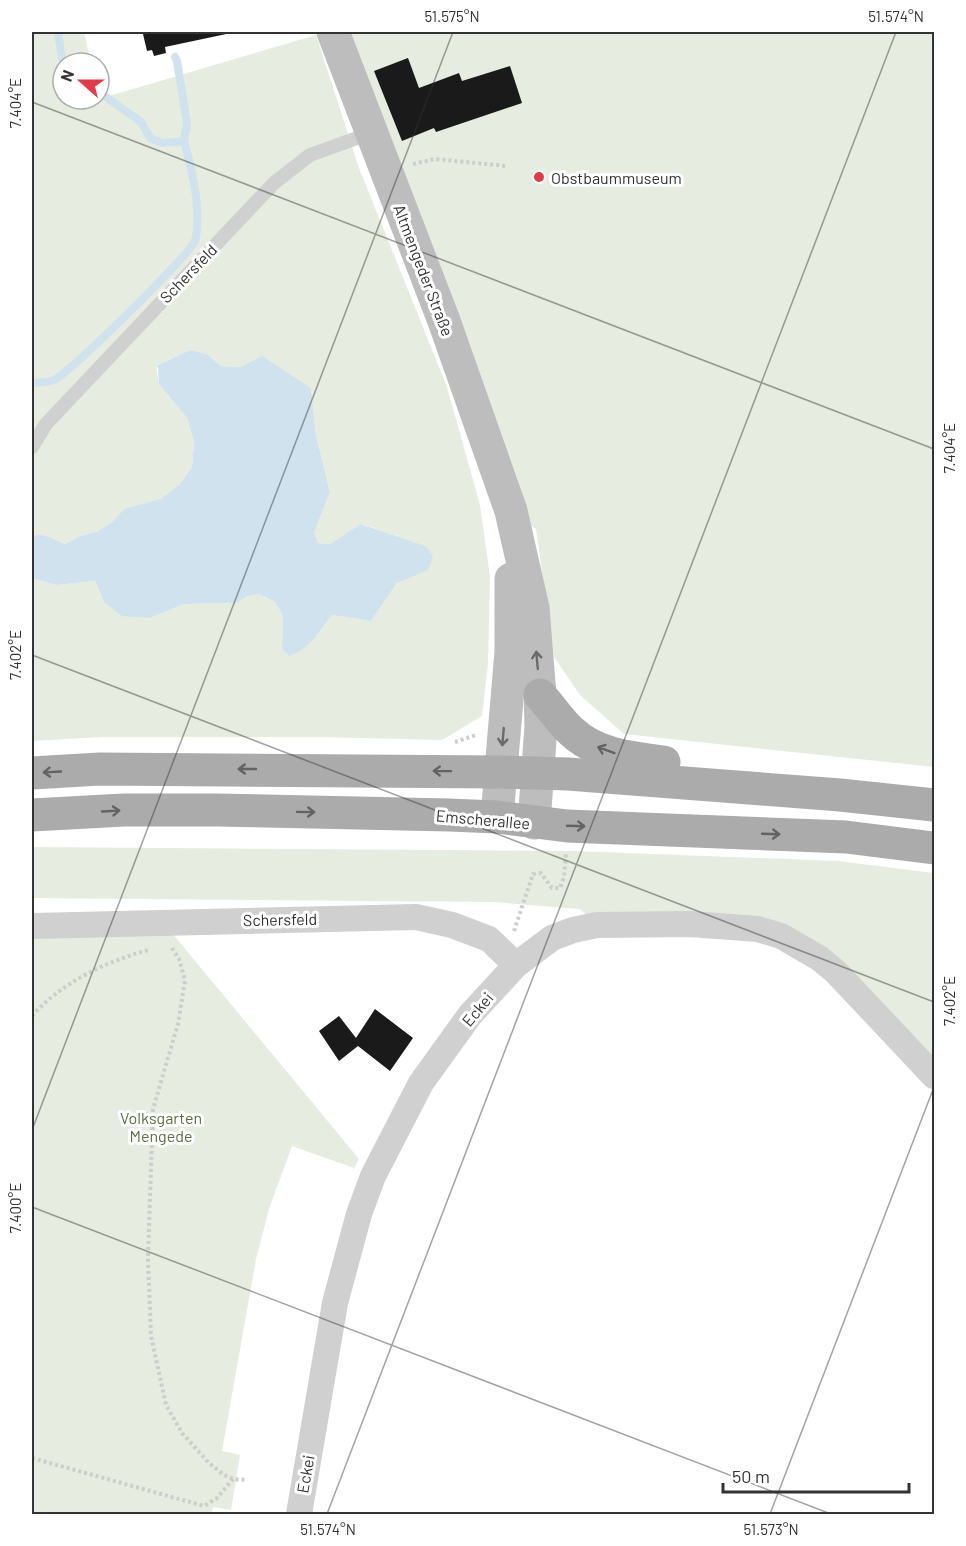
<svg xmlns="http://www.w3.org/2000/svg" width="966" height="1546" font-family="Barlow,sans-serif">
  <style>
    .green { fill: #e6ecdf }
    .water { fill: #cfe2ee }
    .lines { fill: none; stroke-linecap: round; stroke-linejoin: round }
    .stream { stroke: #cfe2ee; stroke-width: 8 }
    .building { fill: #1a1a1a }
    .path { stroke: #cdcdcd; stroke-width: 4; stroke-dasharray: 3 3; stroke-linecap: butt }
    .lane { stroke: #d0d0d0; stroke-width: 14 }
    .street { stroke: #d0d0d0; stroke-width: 26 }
    .secondary { stroke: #bdbdbd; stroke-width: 33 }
    .primary { stroke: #ababab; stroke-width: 33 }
    .oneway { stroke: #6a6a6a }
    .oneway2 { stroke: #636363 }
    .ticks { fill: none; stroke: #333; stroke-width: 1.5; stroke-opacity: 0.45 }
    .poi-dot { fill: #e63946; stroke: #fff; stroke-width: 2 }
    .labels { text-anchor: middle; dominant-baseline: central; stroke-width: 6; stroke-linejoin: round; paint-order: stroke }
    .poi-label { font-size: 16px; fill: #333; stroke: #fff; text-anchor: start }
    .street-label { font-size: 16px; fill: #333; stroke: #fff }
    .park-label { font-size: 16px; fill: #56703f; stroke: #fff }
    .neatline { fill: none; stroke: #333; stroke-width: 2 }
    .ticks-label { font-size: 15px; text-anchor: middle; fill: #333 }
  </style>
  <rect width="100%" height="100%" fill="#fff"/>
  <!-- green -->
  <g class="green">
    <polygon points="32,32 84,32 91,63 63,63 63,99 99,99 316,35 359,168 447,387 480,505 490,577 488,664 482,716 442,740 321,737 103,737 32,741 32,578 56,585 95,581 104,602 150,618 184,604 236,603 248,596 259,594 275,602 283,616 282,649 317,636 332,615 371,621 397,583 426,546 362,524 330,544 318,543 314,533 330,492 316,435 311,388 241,367 221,366 207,354 190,350 156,366 159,384 187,418 194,442 192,467 179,485 161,500 124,509 111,523 96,532 80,536 65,544 50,537 37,534 32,538"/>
    <polygon points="333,32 934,32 934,767 624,734 580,695 554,657 536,529 511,511"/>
    <polygon points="32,847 574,851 838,861 934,873 934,1076 799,945 597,925 580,909 494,902 32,898"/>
    <polygon points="172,933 359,1159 354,1168 292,1146 269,1209 256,1259 222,1451 240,1455 231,1510 213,1507 211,1514 32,1514 32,938"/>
  </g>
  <!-- water -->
  <path class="water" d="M190 350 207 354 221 366 241 367 262 356 311 388 316 435 330 492 314 533 318 543 330 544 361 524 426 546 433 557 428 570 397 583 371 621 332 615C320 631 309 650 289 656L282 649 283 616 275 602 259 594 248 596 236 603 184 604 150 618 122 616 104 602 95 581 56 585 32 578V538L37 534 50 537 65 544 80 536 96 532 111 523 124 509 161 499 179 485 192 467 194 442 187 418 159 384 158 368 156 366Z"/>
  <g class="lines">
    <!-- stream -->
    <g class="stream">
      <polyline points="58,32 62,59 65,63"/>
      <polyline points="175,57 177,61 187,123 184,141"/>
      <path d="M32 383C38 382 48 383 54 380 68 375 192 252 195 241 202 212 192 169 184 141L163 143 151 139 141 122 99 92"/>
    </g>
  </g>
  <!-- building -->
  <g class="building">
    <polygon points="156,32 230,32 231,33 165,47 166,53 154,56 152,50 147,51 143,34"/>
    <polygon points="408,58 419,88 459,73 462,81 510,66 522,103 436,132 434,128 402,141 374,71"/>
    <polygon points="375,1009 413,1038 390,1071 358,1046 339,1061 319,1031 339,1016 356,1038"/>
  </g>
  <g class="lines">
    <!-- path -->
    <g class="path">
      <polyline points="413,164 435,159 506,166"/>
      <polyline points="455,742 476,735"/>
      <polyline points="514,931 533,874 541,873 552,888 560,888 564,877 566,853"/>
      <polyline points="172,948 179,959 185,980 178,1024 153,1109 148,1258 151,1336 166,1405 182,1433 209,1463 224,1475 233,1479 247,1480"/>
      <path d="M32 1016C61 983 106 961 149 950"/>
      <polyline points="32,1458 204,1506 217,1498 233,1479"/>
    </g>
    <!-- lane -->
    <polyline class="lane" points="32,447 46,424 274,183 310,155 371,133"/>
    <!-- street -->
    <g class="street">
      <polyline points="32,926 416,917 452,925 489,939 516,965"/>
      <polyline points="299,1514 335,1303 359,1214 373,1176 421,1083 470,1015 516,965 552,938 573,930 597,925 690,924 758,929 781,936 819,958 836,972 934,1076"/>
    </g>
    <!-- secondary -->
    <g class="secondary">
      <polyline points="333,32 444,321 511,511 533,608 540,695 541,726 534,823"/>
      <polyline points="497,817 511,652 511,579"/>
    </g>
    <!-- primary -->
    <g class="primary">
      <path d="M540 695C551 707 560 721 571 731 596 755 632 758 664 762"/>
      <polyline points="32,773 100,769 500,772 568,774 840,795 934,805"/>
      <polyline points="32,815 124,810 217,810 449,815 497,817 567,826 846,837 934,848"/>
    </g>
  </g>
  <!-- one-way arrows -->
  <defs><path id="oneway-shaft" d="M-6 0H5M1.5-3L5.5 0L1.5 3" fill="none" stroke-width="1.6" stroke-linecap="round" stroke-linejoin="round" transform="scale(1.5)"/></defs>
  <g class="oneway">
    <use href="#oneway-shaft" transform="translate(537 660) rotate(-95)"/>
    <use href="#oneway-shaft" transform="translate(503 737) rotate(95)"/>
  </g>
  <g class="oneway2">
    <use href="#oneway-shaft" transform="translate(606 750) rotate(-160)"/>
    <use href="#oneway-shaft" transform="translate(247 769) rotate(180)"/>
    <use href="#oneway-shaft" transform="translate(442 771) rotate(-179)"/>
    <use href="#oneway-shaft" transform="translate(52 772) rotate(177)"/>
    <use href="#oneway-shaft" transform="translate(111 811) rotate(-3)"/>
    <use href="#oneway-shaft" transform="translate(306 812) rotate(1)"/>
    <use href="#oneway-shaft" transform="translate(576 826) rotate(2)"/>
    <use href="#oneway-shaft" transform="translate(771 834) rotate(2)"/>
  </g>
  <!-- ticks -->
  <path class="ticks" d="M32 102 934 449M32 655 934 1002M32 1130 453 32M32 1207 831 1514M327 1514 896 32M770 1514 934 1087"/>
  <!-- markers -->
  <circle class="poi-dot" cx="539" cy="177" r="6"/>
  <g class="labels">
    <!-- poi labels -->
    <g class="poi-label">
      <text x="551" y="177">Obstbaummuseum</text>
    </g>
    <!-- street labels -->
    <g class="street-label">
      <text transform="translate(424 270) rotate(69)">Altmengeder Straße</text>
      <text transform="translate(188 273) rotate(-46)">Schersfeld</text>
      <text transform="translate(483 819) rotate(5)">Emscherallee</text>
      <text transform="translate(280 919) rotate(-1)">Schersfeld</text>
      <text transform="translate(477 1009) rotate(-50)">Eckei</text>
      <text transform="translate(305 1474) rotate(-80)">Eckei</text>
    </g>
    <!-- park labels -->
    <g class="park-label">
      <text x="161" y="1117">Volksgarten<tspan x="161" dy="18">Mengede</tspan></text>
    </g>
  </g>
  <!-- border -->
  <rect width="966" height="1546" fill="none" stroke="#ffffff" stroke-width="66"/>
  <!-- north arrow -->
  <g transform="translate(81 81) rotate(291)"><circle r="28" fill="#ffffff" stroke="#adadad" stroke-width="1.5"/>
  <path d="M0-4.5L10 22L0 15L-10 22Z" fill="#e63946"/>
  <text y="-9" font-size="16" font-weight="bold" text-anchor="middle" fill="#333333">N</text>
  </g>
  <!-- scale -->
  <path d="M723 1483v9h186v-9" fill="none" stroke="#333333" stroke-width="3"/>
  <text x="732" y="1483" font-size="18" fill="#333333" stroke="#ffffff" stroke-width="4.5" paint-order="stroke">50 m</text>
  <rect x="33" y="33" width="900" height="1480" class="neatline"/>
  <g class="ticks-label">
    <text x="452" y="22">51.575°N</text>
    <text x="896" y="22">51.574°N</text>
    <text transform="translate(16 103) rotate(-90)" y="5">7.404°E</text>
    <text transform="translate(950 448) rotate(-90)" y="5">7.404°E</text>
    <text transform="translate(16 655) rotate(-90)" y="5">7.402°E</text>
    <text transform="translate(950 1001) rotate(-90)" y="5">7.402°E</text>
    <text transform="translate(16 1208) rotate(-90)" y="5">7.400°E</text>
    <text x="328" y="1535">51.574°N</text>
    <text x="771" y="1535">51.573°N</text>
  </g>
</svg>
